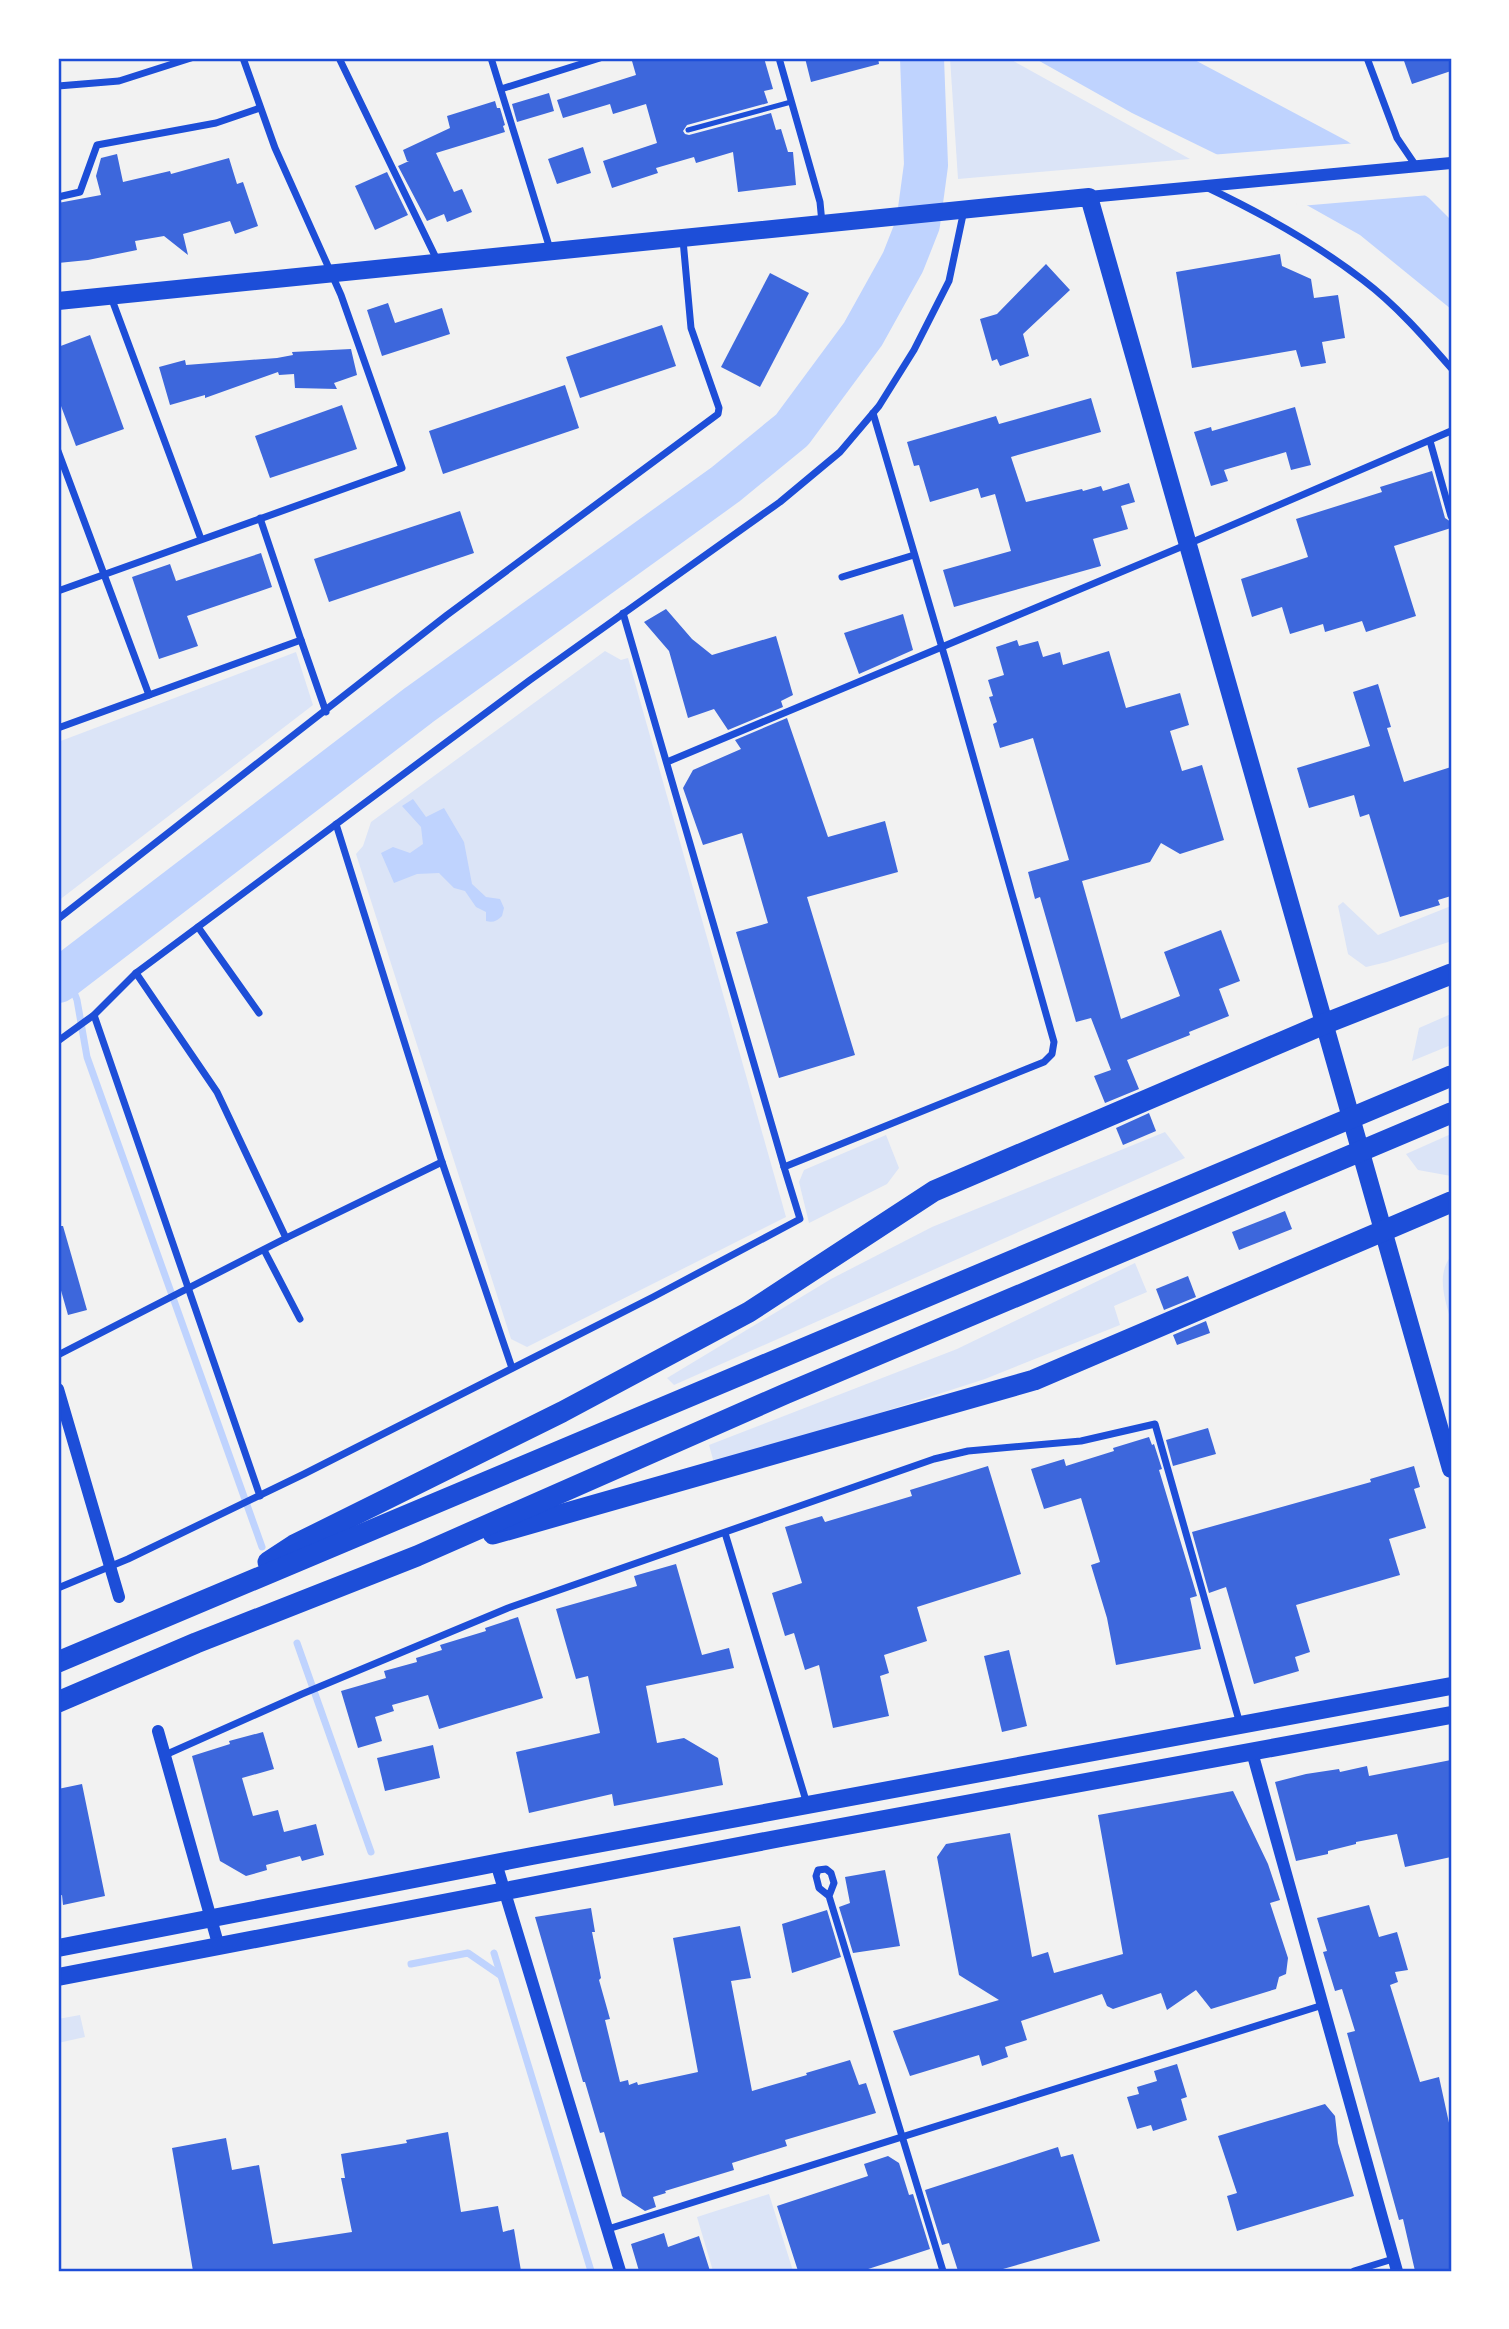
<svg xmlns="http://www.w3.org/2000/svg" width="1509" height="2329" font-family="'Archivo Narrow',sans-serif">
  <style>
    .green { fill: #dbe4f7 }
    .water { fill: #bfd3fe }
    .pier { fill: #f2f2f2 }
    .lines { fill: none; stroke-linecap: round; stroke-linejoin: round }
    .stream { stroke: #bfd3fe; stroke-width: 7 }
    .river { stroke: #bfd3fe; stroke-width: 44 }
    .building { fill: #3d67dc }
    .service { stroke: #1d4ed8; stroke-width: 5 }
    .minor { stroke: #1d4ed8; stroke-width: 7 }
    .tertiary { stroke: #1d4ed8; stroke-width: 12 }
    .primary { stroke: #1d4ed8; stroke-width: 18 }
    .motorway { stroke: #1d4ed8; stroke-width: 21 }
    .neatline { fill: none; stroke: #1d4ed8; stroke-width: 2.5 }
  </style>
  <rect width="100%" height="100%" fill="#f2f2f2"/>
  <!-- green -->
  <g class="green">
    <polygon points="950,58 1008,58 1190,159 958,179"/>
    <polygon points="605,651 621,660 628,658 786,1217 527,1347 511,1339 356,854 363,846 371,822"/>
    <polygon points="296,652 313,705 58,901 58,742"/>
    <polygon points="1343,902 1378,935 1451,906 1451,952 1449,942 1387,962 1366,967 1348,954 1338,906"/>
    <polygon points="1451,1014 1451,1045 1412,1061 1419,1028"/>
    <polygon points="1165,1132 1185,1158 674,1385 667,1378 831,1279 932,1227"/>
    <polygon points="1451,1134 1451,1176 1418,1170 1406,1154"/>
    <polygon points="886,1135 899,1168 887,1184 809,1223 799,1182 804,1170"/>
    <path d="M1451 1256V1321C1445 1300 1436 1275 1451 1256Z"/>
    <polygon points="1135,1263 1147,1292 1114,1306 1120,1325 985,1379 805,1437 714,1463 709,1445 957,1349"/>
    <polygon points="80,2015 85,2037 58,2043 58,2019"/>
    <polygon points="769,2194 793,2271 713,2271 697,2217"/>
  </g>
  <!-- water -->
  <g class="water">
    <polygon points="1034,58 1191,58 1347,141 1429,198 1451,220 1451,309 1360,235 1216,154 1132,113"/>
    <path d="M413 799 426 817 444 808 464 842 472 884 486 897 500 899 504 908 502 916C497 921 493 923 486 921V912L476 907 465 891 454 888 439 873 417 874 394 883 381 853 393 847 410 853 423 844 421 827 402 806Z"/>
  </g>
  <!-- pier -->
  <polygon class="pier" points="1357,143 1430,195 1300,206 1210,155"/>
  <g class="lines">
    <!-- stream -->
    <g class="stream">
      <polyline points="67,974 77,1000 87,1057 262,1547"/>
      <polyline points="297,1643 371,1852"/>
      <polyline points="494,1953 591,2271"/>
      <polyline points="411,1964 468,1953 500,1975"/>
    </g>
    <!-- river -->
    <polyline class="river" points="58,981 419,705 726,484 792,430 863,334 903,262 918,224 926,165 922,58"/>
  </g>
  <!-- building -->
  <g class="building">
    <polygon points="643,58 764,58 773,89 764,91 768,103 687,125 683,131 685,134 689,135 771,113 776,130 781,129 788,152 793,152 796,185 738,192 733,152 696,163 694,157 656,168 658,173 612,188 603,161 657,143 646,104 613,114 610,104 563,118 557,100 636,75 632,61"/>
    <polygon points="805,58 878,58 879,64 811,82"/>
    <polygon points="1403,58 1451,58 1451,71 1412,84"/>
    <polygon points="549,93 554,111 517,122 512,104"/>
    <polygon points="495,101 497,108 500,108 505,125 503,126 505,132 436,153 454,192 462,189 472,212 447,222 444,214 427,221 398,166 409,161 407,161 403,150 450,128 447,116"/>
    <polygon points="583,147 591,173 557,184 548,159"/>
    <polygon points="117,154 123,182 170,171 171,174 229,158 237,184 243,182 258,226 235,234 230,221 183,234 188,255 164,236 135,241 137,250 88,260 58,263 58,203 101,195 96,176 101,158"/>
    <polygon points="387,172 408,215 375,230 355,186"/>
    <polygon points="1280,254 1282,266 1311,279 1314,298 1338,295 1345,338 1322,342 1326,363 1301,367 1296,350 1192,368 1176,272"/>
    <polygon points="1046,264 1070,290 1023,334 1029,356 1000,366 997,359 992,361 980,319 997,314"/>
    <polygon points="770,273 809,293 760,387 721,367"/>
    <polygon points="388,303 395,323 442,308 450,334 382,356 367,310"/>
    <polygon points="662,325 676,366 580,398 566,357"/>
    <polygon points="90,335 124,429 76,446 58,398 58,347"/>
    <polygon points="351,349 357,375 334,383 337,389 295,388 294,374 279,375 278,372 205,398 205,395 170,405 159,367 185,360 186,365 277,358 293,355 292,352"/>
    <polygon points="565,385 579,428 443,474 429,431"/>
    <polygon points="1091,398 1101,432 1011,457 1026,502 1082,489 1083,491 1101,486 1103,491 1129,483 1135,502 1121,506 1128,529 1093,539 1101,566 954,607 943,570 1011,551 995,494 981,498 978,488 930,502 919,465 914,466 907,442 996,416 999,424"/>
    <polygon points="342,405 357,449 270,478 255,436"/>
    <polygon points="1295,407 1311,465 1291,470 1286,452 1224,470 1228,481 1211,486 1194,432 1211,427 1212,431"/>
    <polygon points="1432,471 1445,518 1451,522 1451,528 1394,546 1416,616 1366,632 1362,621 1325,632 1323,624 1290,634 1282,607 1252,617 1241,579 1308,557 1296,519 1382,492 1380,487"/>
    <polygon points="460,511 474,553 329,602 314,559"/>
    <polygon points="261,553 272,587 187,616 198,646 159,659 132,577 170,564 176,581"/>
    <polygon points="666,609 692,639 712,655 776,636 793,695 781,701 783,707 728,730 714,709 688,718 669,651 644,622"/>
    <polygon points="903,614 913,650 859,674 844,633"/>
    <polygon points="1017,640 1019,646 1038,641 1043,657 1060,652 1063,665 1109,651 1126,708 1180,693 1189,725 1170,731 1182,771 1202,765 1224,840 1180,854 1161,843 1150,862 1082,881 1121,1019 1180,996 1164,952 1221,930 1240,981 1219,989 1229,1016 1189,1032 1190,1035 1127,1060 1139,1089 1105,1103 1094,1076 1111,1070 1091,1018 1076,1022 1040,897 1035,899 1028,872 1069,860 1048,789 1033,738 1000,748 993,724 997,722 989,697 993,696 988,680 1004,675 996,647"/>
    <polygon points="1378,684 1391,727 1387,728 1404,782 1451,767 1451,896 1438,900 1440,905 1400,917 1369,814 1360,817 1354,795 1309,808 1297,768 1370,746 1353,692"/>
    <polygon points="787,718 828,837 885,821 898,872 807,897 855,1055 779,1078 736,932 768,923 742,833 703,845 683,788 693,770 741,749 735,740"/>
    <polygon points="1149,1113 1156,1131 1123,1145 1116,1128"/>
    <polygon points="1285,1211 1292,1229 1239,1250 1232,1232"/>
    <polygon points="58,1226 63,1226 87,1310 68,1315 58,1280"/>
    <polygon points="1188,1276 1196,1297 1164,1310 1156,1289"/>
    <polygon points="1206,1321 1210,1333 1177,1345 1173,1335"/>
    <polygon points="1208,1428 1216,1454 1173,1466 1166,1440"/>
    <polygon points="1149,1437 1152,1445 1154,1444 1162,1469 1159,1470 1197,1596 1190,1598 1201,1649 1116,1665 1107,1618 1091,1565 1100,1562 1081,1498 1044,1509 1031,1469 1064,1459 1066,1466 1114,1451 1113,1448"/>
    <polygon points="988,1466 1021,1574 917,1607 927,1641 884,1655 889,1673 880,1676 889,1716 833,1728 819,1665 805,1670 794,1633 785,1636 772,1593 802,1583 785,1527 822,1516 825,1522 912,1496 910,1490"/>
    <polygon points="1414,1466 1420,1487 1414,1489 1426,1528 1389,1539 1400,1575 1296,1605 1310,1652 1295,1657 1299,1671 1254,1684 1226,1587 1209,1593 1192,1532 1371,1482 1370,1479"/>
    <polygon points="676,1564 702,1655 729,1648 734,1668 646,1686 657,1743 684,1738 718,1758 723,1785 614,1806 612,1794 529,1813 516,1752 600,1733 588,1676 576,1679 556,1609 637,1586 634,1576"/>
    <polygon points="518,1617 543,1698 439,1729 428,1695 392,1705 394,1711 375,1717 382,1741 358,1748 341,1691 386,1678 384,1671 417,1662 416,1658 442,1650 440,1645 486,1631 485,1628"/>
    <polygon points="1009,1650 1027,1726 1002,1732 984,1656"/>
    <polygon points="263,1732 274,1769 242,1778 253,1816 278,1810 284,1832 316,1824 324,1855 302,1861 300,1856 266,1865 267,1870 246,1876 220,1861 192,1756 230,1744 229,1741"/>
    <polygon points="433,1745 440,1778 385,1791 377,1758"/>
    <polygon points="1451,1760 1451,1857 1405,1867 1397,1834 1356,1842 1356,1844 1328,1851 1328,1854 1296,1861 1275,1782 1306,1774 1339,1769 1340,1772 1367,1766 1369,1776"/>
    <polygon points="82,1784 105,1896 63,1905 62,1895 58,1896 58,1789"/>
    <polygon points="1233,1791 1268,1864 1280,1900 1270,1903 1288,1958 1286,1974 1279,1977 1276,1989 1211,2009 1196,1990 1167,2010 1161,1993 1113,2009 1107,2006 1102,1994 1021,2021 1027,2040 1005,2047 1008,2057 982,2066 979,2055 910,2076 893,2031 999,2000 959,1975 937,1857 946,1844 1010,1833 1032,1957 1048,1952 1054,1973 1123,1954 1098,1815"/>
    <polygon points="885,1870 900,1946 853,1953 839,1907 850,1903 845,1877"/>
    <polygon points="1369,1905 1379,1937 1397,1932 1408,1970 1395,1972 1398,1982 1390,1985 1420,2082 1439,2077 1451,2132 1451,2271 1415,2271 1403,2219 1399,2220 1347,2033 1355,2031 1342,1989 1335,1991 1323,1952 1327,1951 1317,1918"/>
    <polygon points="591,1908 595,1932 592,1932 601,1978 599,1980 610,2019 605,2020 620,2082 628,2080 629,2085 637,2082 638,2085 698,2072 673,1938 740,1926 751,1978 731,1981 752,2091 807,2075 806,2073 850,2060 859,2085 866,2083 876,2113 785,2140 787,2146 732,2163 734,2170 665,2191 666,2193 653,2197 656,2207 645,2211 622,2196 604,2132 600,2133 585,2082 583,2082 535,1917"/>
    <polygon points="827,1910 841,1957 792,1973 782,1924"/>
    <polygon points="1177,2064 1187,2097 1181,2099 1187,2120 1153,2131 1151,2125 1137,2129 1127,2097 1139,2094 1137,2087 1157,2081 1154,2071"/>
    <polygon points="1325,2104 1335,2116 1338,2143 1354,2196 1237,2231 1227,2196 1237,2193 1218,2136"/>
    <polygon points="448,2132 461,2212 498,2206 503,2232 514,2229 521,2271 193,2271 172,2148 226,2138 232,2170 259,2165 273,2244 352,2232 341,2178 345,2178 341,2154 407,2143 406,2140"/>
    <polygon points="1058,2147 1061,2157 1073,2154 1100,2241 996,2271 958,2271 949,2243 942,2245 925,2190"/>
    <polygon points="888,2156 899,2163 909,2195 913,2194 930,2249 862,2271 798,2271 777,2206 868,2176 864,2164"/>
    <polygon points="664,2233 668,2247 699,2236 710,2271 639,2271 631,2244"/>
  </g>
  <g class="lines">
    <!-- service -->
    <polyline class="service" points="688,130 791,102"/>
    <!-- minor -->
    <g class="minor">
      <polyline points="339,58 438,262"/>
      <polyline points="491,58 550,249"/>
      <polyline points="779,58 820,202 822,223"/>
      <polyline points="1367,58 1397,138 1416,166"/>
      <polyline points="58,86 119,81 191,58"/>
      <polyline points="501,89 600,58"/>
      <path d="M1206 187C1261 213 1315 243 1363 280 1396 305 1424 337 1451 368"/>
      <polyline points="58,197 80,192 97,145 216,123 260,108"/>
      <polyline points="111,297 201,539"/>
      <polyline points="1430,441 1451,516"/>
      <polyline points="58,451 149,695"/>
      <polyline points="842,577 914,555"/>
      <polyline points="58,591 402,468 341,295 275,148 243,58"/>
      <polyline points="623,613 784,1167"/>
      <polyline points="301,640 326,712"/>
      <polyline points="58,728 301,640 260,518"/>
      <polyline points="667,762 1188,544 1451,431"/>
      <polyline points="336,824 442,1162 512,1368"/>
      <polyline points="58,919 447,615 718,414 719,408 691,328 683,240"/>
      <polyline points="198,927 259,1013"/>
      <polyline points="136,973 217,1092 286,1238"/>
      <polyline points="94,1015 260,1496"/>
      <polyline points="58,1041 94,1015 136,973 530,680 780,502 840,452 879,406 914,350 949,281 964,210"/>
      <polyline points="264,1250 300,1319"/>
      <polyline points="58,1355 286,1238 442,1162"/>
      <polyline points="725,1533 807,1804"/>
      <polyline points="58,1588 128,1559 304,1474 653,1297 800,1219 784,1167 1044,1062 1052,1054 1054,1042 948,668 873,413"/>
      <polyline points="165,1755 302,1694 508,1608 934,1459 968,1451 1081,1441 1155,1424 1240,1724"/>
      <polyline points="829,1896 834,1883 831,1873 826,1869 818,1870 816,1876 819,1888 829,1896 943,2271"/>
      <polyline points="608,2229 1323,2005"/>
      <polyline points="1354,2271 1393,2259"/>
    </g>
    <!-- tertiary -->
    <g class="tertiary">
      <polyline points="1089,197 1451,163"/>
      <polyline points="58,1389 119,1597"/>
      <polyline points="158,1731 219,1947"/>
      <polyline points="1252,1752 1397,2271"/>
      <polyline points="496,1863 620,2271"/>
    </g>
    <!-- primary -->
    <g class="primary">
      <polyline points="58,301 1089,197 1451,1469"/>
      <polyline points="58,1948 532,1856 1451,1686"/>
      <polyline points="58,1977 781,1838 1451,1715"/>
    </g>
    <!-- motorway -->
    <g class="motorway">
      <polyline points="493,1534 1034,1380 1451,1202"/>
      <polyline points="268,1562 294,1545 562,1412 749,1312 934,1191 1324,1024 1451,974"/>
      <polyline points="58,1662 1451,1076"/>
      <polyline points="58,1702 196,1643 417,1556 785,1394 1451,1113"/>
    </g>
  </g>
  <!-- border -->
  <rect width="1509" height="2329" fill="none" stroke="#ffffff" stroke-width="119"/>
  <rect x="60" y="60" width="1390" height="2210" class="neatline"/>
</svg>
